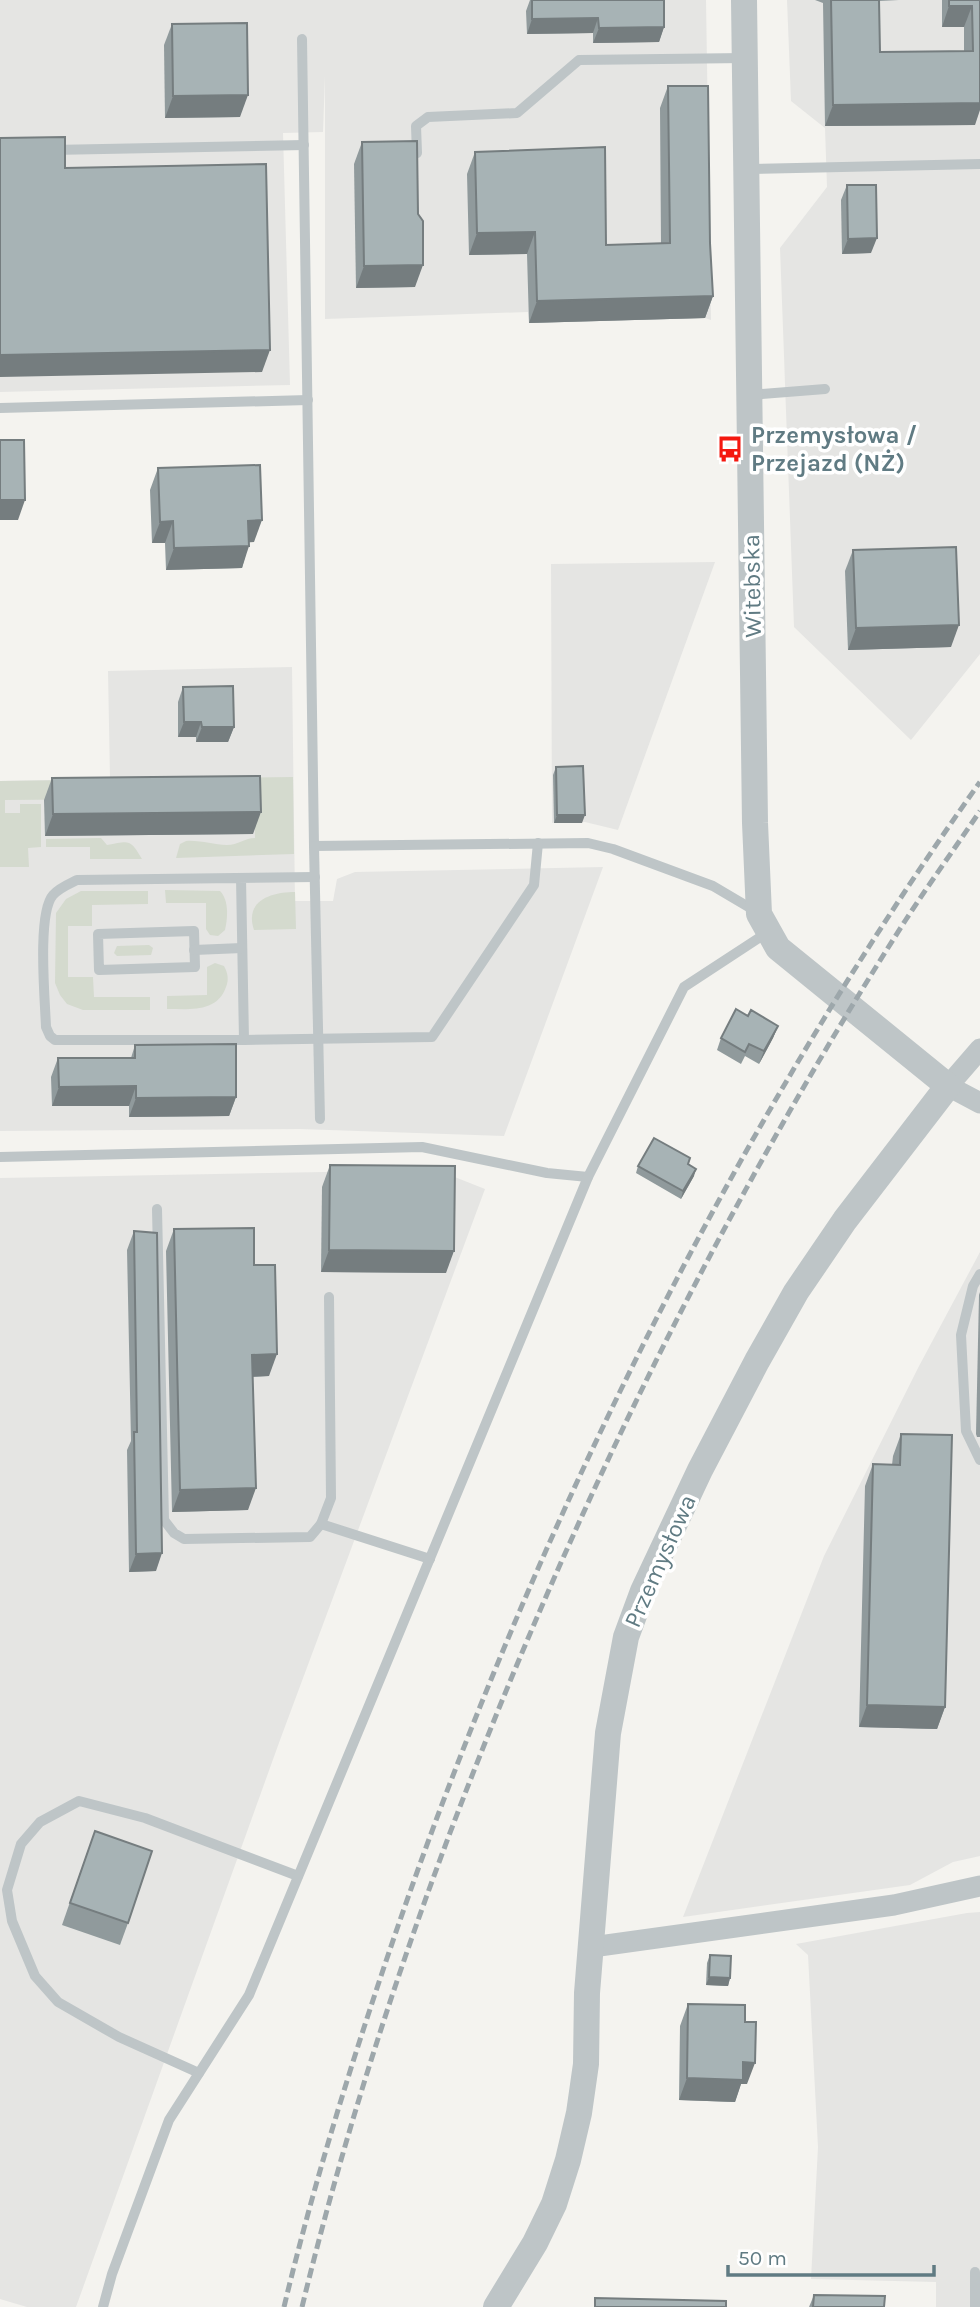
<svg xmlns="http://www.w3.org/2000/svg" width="980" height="2307" font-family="Karla,sans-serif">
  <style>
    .built { fill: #e5e5e3 }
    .green { fill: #d4dace }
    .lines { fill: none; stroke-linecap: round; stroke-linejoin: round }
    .service { stroke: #bec5c7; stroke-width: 10 }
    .minor { stroke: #bec5c7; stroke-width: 21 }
    .tertiary { stroke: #bec5c7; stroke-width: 26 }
    .rail { stroke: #9da7ab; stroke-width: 5; stroke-dasharray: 10 5; stroke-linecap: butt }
    .wall { fill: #909a9c }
    .shaded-wall { fill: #757d7f }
    .building { fill: #a7b3b5; stroke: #757d7f; stroke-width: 2 }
    .labels { text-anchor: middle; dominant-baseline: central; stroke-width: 7; stroke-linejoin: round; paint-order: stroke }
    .poi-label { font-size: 24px; font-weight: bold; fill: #607b83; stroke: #fff; text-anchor: start }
    .street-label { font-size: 24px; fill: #607b83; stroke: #fff }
  </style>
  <rect width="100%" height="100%" fill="#f4f3ef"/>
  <!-- built -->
  <g class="built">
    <polygon points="0,0 706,0 711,320 705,318 529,323 528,312 325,319 325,76 323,132 283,133 290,385 0,392"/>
    <polygon points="787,0 980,0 980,654 911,740 794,627 780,248 827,187 825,128 791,101"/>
    <polygon points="715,562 618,830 585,822 552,823 551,564"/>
    <polygon points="292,667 295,901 333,901 337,879 355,872 603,867 504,1136 300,1129 0,1131 0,781 110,779 108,671"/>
    <polygon points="437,1170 485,1189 280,1740 76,2307 27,2307 0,2299 0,1178"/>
    <polygon points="980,1252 980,1856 953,1862 910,1885 683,1917 824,1556 918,1368"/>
    <polygon points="980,1912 980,2307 936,2307 936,2282 811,2279 818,2147 808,1955 796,1944 967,1913"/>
  </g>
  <!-- green -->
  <g class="green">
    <path d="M293 777 294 854 176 858 180 844 186 841C201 840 213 845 227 845 238 845 245 838 255 838L254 798 5 800V813H20V804H41V847L28 848 29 867H0V781Z"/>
    <path d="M101 838 107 845C129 841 130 838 142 859H90V847H46V839Z"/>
    <path d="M165 890 220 891C229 900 228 918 225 930L218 936 210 935 206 929V903H166Z"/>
    <polygon points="81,891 148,891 148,904 92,905 92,926 68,926 68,977 93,977 94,997 150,997 150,1010 83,1010 67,1004 60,995 55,983 56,913 66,899"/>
    <path d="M295 892 296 929 254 930C244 900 272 892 295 892Z"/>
    <polygon points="149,945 153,948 151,955 117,956 114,953 117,946"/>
    <path d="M215 963 224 966C228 973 229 980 226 987 217 1013 189 1009 167 1009V996L207 995V967Z"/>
  </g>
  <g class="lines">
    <!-- service -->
    <g class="service">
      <polyline points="302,39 314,846 588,843 613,849 713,886 757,912"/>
      <polyline points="52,150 304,145"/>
      <polyline points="417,153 416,126 428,117 517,113 579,60 745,58"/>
      <polyline points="747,169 980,164"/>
      <polyline points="750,395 825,389"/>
      <polyline points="0,408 308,400"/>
      <polyline points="314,846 320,1119"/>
      <path d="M241 878 244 1040H55L50 1036 46 1027C45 1000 37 913 53 895 59 888 69 884 77 880L315 877"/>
      <polygon points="194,931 195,967 99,970 98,934"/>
      <polyline points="194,950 242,948"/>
      <polyline points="244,1040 432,1037 534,885 538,843"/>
      <polyline points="0,1157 422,1147 547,1173 588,1177"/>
      <polyline points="157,1209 164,1520 174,1533 184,1539 310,1537 321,1524 331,1498 329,1297"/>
      <polyline points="980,1274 973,1286 961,1335 966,1431 980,1460"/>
      <polyline points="321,1524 430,1559"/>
      <polyline points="199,2073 119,2037 58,2002 35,1976 12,1921 7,1890 21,1844 40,1822 79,1801 145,1818 298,1876"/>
      <polyline points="103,2307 112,2274 169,2120 249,1995 588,1177 684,987 768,932"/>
      <polyline points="975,2307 975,2272"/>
    </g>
    <!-- minor -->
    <g class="minor">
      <polyline points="980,1049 948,1086 980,1103"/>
      <polyline points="592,1947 894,1905 980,1886"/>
    </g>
    <!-- tertiary -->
    <polyline class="tertiary" points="496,2307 535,2243 554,2204 568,2160 579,2113 586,2064 587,1993 608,1733 626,1637 643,1591 700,1470 757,1361 796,1292 845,1220 948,1086 778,948 759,914 755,823 744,0"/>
    <!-- rail -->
    <g class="rail">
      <path d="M284 2307C315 2178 355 2051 398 1926 537 1525 734 1128 980 782"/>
      <path d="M302 2307C347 2122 407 1940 477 1763 593 1469 735 1187 905 921 929 884 955 848 980 811"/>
    </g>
  </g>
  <!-- wall -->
  <g class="wall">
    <polygon points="530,0 532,0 664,27 659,42 593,43 593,33 527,34 526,11"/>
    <polygon points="815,0 899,0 879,1 880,52 964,51 964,27 942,27 942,0 980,0 975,125 825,126 823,3"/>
    <polygon points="172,24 240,117 165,118 164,45"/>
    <polygon points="668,86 710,243 713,296 705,318 529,323 527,254 469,255 467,174 475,152 606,245 661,244 660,108"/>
    <polygon points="362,142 415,287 356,288 354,164"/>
    <polygon points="847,185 871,253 842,254 841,200"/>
    <polygon points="158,468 254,542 249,542 242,568 166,570 165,543 152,543 150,490"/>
    <polygon points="853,550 951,647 848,650 845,571"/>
    <polygon points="183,687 234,727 228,742 196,742 196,737 178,737 178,702"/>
    <polygon points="556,767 582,823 554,823 553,775"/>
    <polygon points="52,778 253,834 45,836 44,800"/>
    <polygon points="748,1016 778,1026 773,1038 759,1064 745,1056 741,1064 717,1050 721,1038"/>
    <polygon points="135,1045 236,1097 229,1116 129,1117 129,1106 52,1106 51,1077 58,1058 131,1058"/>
    <polygon points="690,1158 688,1164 694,1176 681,1199 636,1173 638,1166"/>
    <polygon points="330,1165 446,1273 321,1272 322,1187"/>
    <polygon points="174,1229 254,1265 269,1376 253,1377 248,1510 172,1512 166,1251"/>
    <polygon points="134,1231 156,1571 129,1572 127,1450 131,1441 127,1250"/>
    <polygon points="980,1292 980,1437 977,1437 976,1434 979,1295"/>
    <polygon points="901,1434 945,1707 937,1729 859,1727 865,1486 873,1464 892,1465 893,1456"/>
    <polygon points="87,1853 128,1923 120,1945 62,1925"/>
    <polygon points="710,1955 730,1978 728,1986 706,1985 707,1963"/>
    <polygon points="688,2004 745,2022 747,2084 741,2084 735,2102 679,2100 680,2026"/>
    <polygon points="814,2295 884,2307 809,2307"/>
  </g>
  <!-- shaded-wall -->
  <g class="shaded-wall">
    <polygon points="949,6 972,6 964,27 942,27"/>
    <polygon points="598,18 593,33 527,34 532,19"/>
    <polygon points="664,27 659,42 593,43 599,28"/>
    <polygon points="248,95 240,117 165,118 173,96"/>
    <polygon points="980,103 980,110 975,125 825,126 833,105"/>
    <polygon points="535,232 527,254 469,255 477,233"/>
    <polygon points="877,238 871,253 842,254 848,239"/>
    <polygon points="423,265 415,287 356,288 364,266"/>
    <polygon points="713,296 705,318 529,323 537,301"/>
    <polygon points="270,350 262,372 0,377 0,355"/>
    <polygon points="0,500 25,500 18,520 0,520"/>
    <polygon points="262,520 254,542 240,543 248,521"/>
    <polygon points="173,521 165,543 152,543 160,522"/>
    <polygon points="249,546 242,568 166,570 174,548"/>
    <polygon points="959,625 951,647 848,650 856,628"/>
    <polygon points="184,722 201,722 196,737 178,737"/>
    <polygon points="202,727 234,727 228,742 196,742"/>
    <polygon points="261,812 253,834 45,836 53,814"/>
    <polygon points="557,815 585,815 582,823 554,823"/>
    <polygon points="778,1026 773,1038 759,1064 764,1051"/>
    <polygon points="136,1086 129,1106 52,1106 59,1087"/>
    <polygon points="236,1097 229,1116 129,1117 136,1098"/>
    <polygon points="696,1169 694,1176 681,1199 683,1191"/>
    <polygon points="329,1250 454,1251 446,1273 321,1272"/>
    <polygon points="277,1354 269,1376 244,1377 252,1355"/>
    <polygon points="256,1488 248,1510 172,1512 180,1490"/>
    <polygon points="162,1553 156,1571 129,1572 136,1554"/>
    <polygon points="867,1705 945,1707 937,1729 859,1727"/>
    <polygon points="709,1977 730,1978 728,1986 706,1985"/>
    <polygon points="743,2062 755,2063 747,2084 741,2084 735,2102 679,2100 687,2078"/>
  </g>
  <!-- building -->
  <g class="building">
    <polygon points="532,0 664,0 664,27 599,28 598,18 532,19"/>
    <polygon points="831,0 879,0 880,52 973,51 972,6 949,6 949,0 980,0 980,103 833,105"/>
    <polygon points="247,23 248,95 173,96 172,24"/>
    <polygon points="668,86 708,86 710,243 713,296 537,301 535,232 477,233 475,152 605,147 606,245 670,243"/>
    <polygon points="65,137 65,168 266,164 270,350 0,355 0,138"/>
    <polygon points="417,141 418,214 423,221 423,265 364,266 362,142"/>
    <polygon points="847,185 876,185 877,238 848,239"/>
    <polygon points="0,440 24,440 25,500 0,500"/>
    <polygon points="260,465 262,520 248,521 249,546 174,548 173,521 160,522 158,468"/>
    <polygon points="956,547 959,625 856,628 853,550"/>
    <polygon points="233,686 234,727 202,727 201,722 184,722 183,687"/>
    <polygon points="583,766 585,815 557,815 556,767"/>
    <polygon points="260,776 261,812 53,814 52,778"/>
    <polygon points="736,1009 748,1016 751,1010 778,1026 764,1051 749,1044 745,1052 721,1038"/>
    <polygon points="236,1044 236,1097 136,1098 136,1086 59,1087 58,1058 135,1058 135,1045"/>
    <polygon points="654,1138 690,1158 688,1164 696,1169 683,1191 638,1166"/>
    <polygon points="330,1165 455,1166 454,1251 329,1250"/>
    <polygon points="254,1228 254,1265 275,1265 277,1354 252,1355 256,1488 180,1490 174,1229"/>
    <polygon points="134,1231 157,1233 162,1553 136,1554 134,1432 137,1432"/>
    <polygon points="901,1434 952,1435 945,1707 867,1705 873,1464 900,1465"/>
    <polygon points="95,1831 152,1851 128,1923 70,1903"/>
    <polygon points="710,1955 731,1956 730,1978 709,1977"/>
    <polygon points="688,2004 745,2005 745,2022 756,2022 755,2063 743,2062 743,2080 687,2078"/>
    <polygon points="814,2295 885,2296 884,2307 813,2307"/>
    <polygon points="595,2298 726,2301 726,2307 595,2307"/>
  </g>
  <!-- icons -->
  <defs>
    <g id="bus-bare" transform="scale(2.1)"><path d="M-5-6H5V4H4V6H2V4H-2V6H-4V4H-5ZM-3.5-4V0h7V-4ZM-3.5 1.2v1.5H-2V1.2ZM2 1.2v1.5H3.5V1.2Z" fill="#f4180f" stroke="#fff" stroke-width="2.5" paint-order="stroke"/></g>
  </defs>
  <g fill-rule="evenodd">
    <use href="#bus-bare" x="730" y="449"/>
  </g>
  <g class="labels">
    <!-- poi labels -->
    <g class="poi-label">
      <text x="751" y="435">Przemysłowa /<tspan x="751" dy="28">Przejazd (NŻ)</tspan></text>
    </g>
    <!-- street labels -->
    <g class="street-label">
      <text transform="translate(752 586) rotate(-91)">Witebska</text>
      <text transform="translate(660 1561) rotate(-66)">Przemysłowa</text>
    </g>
  </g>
  <!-- scale -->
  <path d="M728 2265v10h206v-10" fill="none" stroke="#607b83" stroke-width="3.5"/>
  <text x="738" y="2265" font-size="21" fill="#607b83" stroke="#ffffff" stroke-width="5" paint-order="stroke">50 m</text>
</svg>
